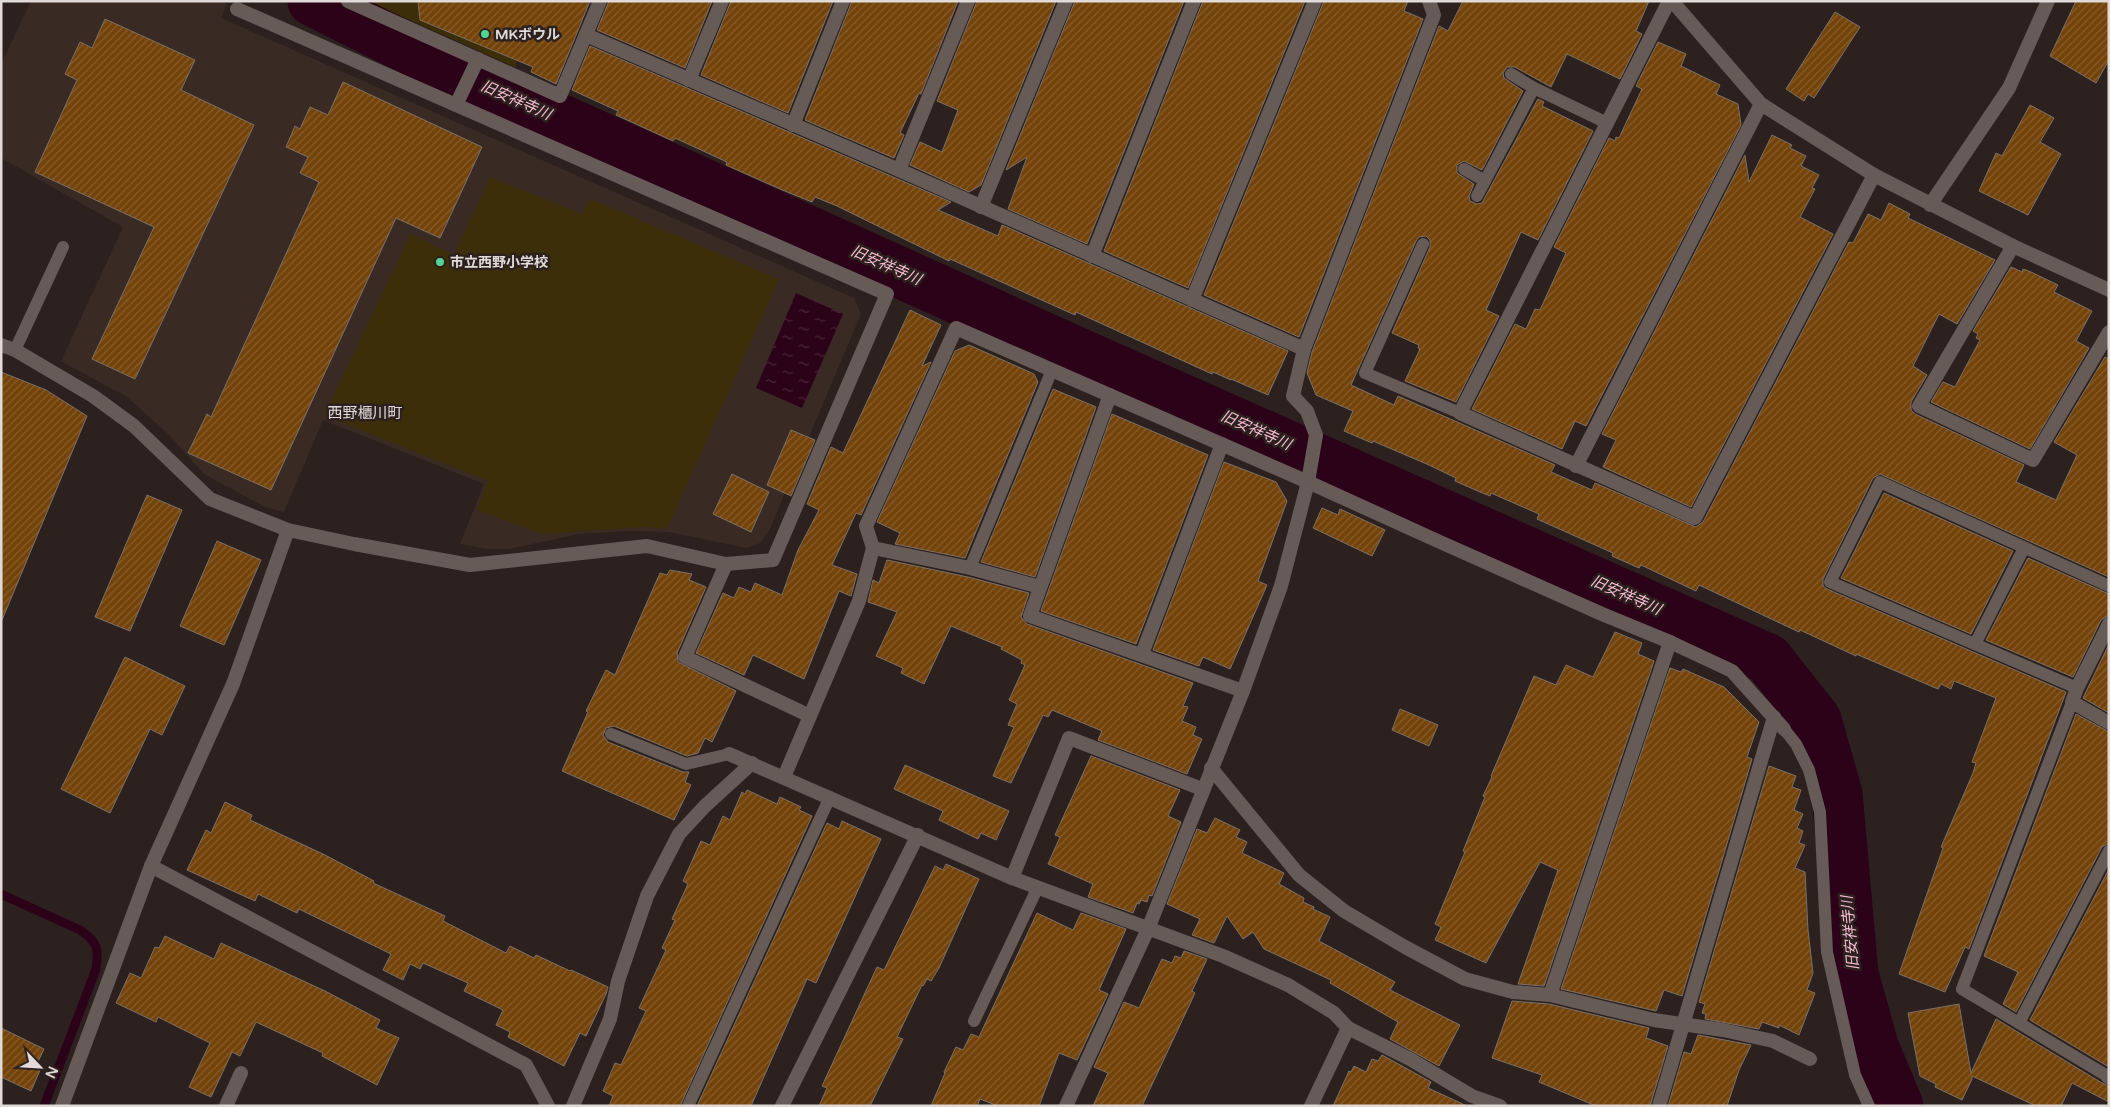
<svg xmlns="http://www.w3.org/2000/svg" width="2110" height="1107" font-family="'Varela Round','Noto Sans JP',sans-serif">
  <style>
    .built { fill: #392a24 }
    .garden { fill: #3c2e09 }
    .water { fill: url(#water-ripples) }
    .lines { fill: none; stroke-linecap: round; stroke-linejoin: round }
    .stream { stroke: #2c0219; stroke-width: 9 }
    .river { stroke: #2c0219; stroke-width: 51 }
    .building { fill: url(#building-hatch); stroke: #7b7169 }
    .service { stroke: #675b57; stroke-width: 12 }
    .minor { stroke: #675b57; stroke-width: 14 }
    .poi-dot { fill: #54d396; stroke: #2c211e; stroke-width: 2 }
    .labels { text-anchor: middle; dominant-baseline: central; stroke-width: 5; stroke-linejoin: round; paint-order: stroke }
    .poi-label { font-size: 14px; font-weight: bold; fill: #e1dad8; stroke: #2c211e; text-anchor: start }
    .water-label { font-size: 15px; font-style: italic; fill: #f8bdd6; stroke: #2c211e }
    .neighbourhood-label { font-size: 15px; fill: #e1dad8; stroke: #2c211e }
  </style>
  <defs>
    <pattern id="water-ripples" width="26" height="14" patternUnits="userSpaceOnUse" patternTransform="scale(1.25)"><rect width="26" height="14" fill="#2c0219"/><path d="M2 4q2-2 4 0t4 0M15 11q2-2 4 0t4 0" fill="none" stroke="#4a263a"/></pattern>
    <pattern id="building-hatch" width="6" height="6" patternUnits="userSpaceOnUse" patternTransform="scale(1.25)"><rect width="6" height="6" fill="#73430a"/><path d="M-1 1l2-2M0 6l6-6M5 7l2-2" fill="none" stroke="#875e2d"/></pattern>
  </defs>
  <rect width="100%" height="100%" fill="#2c211e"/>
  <!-- built -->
  <polygon class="built" points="31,1 221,1 227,4 221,18 854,298 861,314 769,531 760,543 747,548 668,532 627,531 579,534 509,549 487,549 460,544 484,484 323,420 284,512 265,507 204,474 168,434 127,397 61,361 123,227 1,158 1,64"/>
  <!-- garden -->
  <g class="garden">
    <polygon points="368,1 541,1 515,67"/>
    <polygon points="490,177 582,214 590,199 779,279 667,529 643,527 542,534 477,510 488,481 324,415 411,234 454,255"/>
  </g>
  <!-- water -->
  <polygon class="water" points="796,293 843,314 802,408 756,388"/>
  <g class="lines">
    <!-- stream -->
    <path class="stream" d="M1 894 80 930C98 942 99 949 96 969L44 1106"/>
    <!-- river -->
    <polyline class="river" points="313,1 451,70 1096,361 1768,659 1816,720 1837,794 1853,974 1873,1046 1898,1106"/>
  </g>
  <!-- building -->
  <g class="building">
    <polygon points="418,1 590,1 556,84 531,72 533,67 420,20"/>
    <polygon points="609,1 712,1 685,68 597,30"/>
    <polygon points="731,1 833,1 788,113 701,75"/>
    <polygon points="852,1 958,1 921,94 919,93 900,133 904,135 894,158 805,120"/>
    <polygon points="977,1 1056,1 981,185 969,192 910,165 920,142 942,152 958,110 937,101"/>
    <polygon points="1075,1 1184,1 1087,244 1008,209 1027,157 1006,170"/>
    <polygon points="1203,1 1305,1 1188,288 1104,251"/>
    <polygon points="1324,1 1408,1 1404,11 1423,19 1299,337 1204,295"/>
    <polygon points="1463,1 1649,1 1636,31 1642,34 1620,79 1567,54 1551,87 1515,67 1507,67 1503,73 1504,78 1523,91 1482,170 1464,161 1457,165 1457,173 1474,184 1469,196 1470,201 1477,204 1482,203 1538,99 1544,102 1542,106 1593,131 1538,240 1521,232 1486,310 1499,316 1456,402 1405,381 1420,349 1418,348 1419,345 1392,333 1430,247 1430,240 1426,236 1419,237 1416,241 1351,385 1394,405 1398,396 1555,465 1551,472 1592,490 1595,483 1696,527 1703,522 1849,242 1853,243 1868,214 1881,220 1889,203 1910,214 1908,218 1995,260 1957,324 1939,314 1913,366 1927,375 1911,402 1911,410 1915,414 2024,465 2016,482 2056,500 2077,455 2054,442 2105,357 2109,359 2109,577 1880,474 1873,478 1823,579 1823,586 1827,589 2066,692 1969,949 1965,947 1945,992 1899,974 1943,848 1941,847 1973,773 1976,763 1972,762 1996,698 1954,681 1951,689 1941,684 1938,689 1856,654 1856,656 1800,630 1799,632 1699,585 1696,591 1641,565 1639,568 1612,556 1613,553 1537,519 1539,514 1491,493 1490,496 1480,492 1455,481 1456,478 1429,465 1373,441 1372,443 1344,431 1353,411 1316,395 1307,373 1312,352 1439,26 1448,31"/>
    <polygon points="2076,1 2109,1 2109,60 2096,83 2050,56"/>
    <polygon points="1835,12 1860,27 1814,98 1808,94 1804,101 1786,89"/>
    <polygon points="105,19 195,60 181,90 254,125 135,379 92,359 154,227 35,172 77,80 65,74 80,42 92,48"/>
    <polygon points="1658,42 1686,54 1681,66 1720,85 1716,94 1738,104 1741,125 1586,426 1575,421 1562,449 1472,409 1515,324 1526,329 1535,309 1540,310 1566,253 1554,247 1609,138 1615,141 1616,137 1619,138 1642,89 1636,86"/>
    <polygon points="590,46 951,202 938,210 998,236 1002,225 1288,351 1268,395 1231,379 1231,380 1213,372 1212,374 1076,312 1075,315 950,259 949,261 837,206 815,197 812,202 780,189 726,165 727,162 675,138 673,141 616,115 618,111 572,90"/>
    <polygon points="343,82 482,147 440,238 396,218 271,490 188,453 207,414 211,417 319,182 300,173 308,157 286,147 295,126 300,129 310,107 328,115"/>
    <polygon points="2030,105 2054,118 2040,142 2061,154 2028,215 1979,191 1996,153 2002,156"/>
    <polygon points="1772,135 1792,145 1790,148 1806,156 1801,166 1819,175 1812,188 1815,189 1800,217 1833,234 1691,507 1603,467 1616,440 1602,434 1745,155 1749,182"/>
    <polygon points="2011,267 2022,272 2023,269 2031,272 2058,285 2054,292 2092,311 2076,341 2089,348 2030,449 1931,402 1943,382 1955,387 1980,340 1976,338 1978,334 1973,331"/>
    <polygon points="910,310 941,325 922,366 931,362 861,515 856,513 832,565 857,574 851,596 839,591 804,679 753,655 744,675 696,653 723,593 734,598 739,587 751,592 755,583 782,595 798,550 819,510 807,504 831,447 843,453"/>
    <polygon points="969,345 1034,374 1038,382 965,558 895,544 900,533 877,522 955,351"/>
    <polygon points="1,372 46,390 87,416 2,620"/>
    <polygon points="1053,389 1096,407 1035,577 981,562"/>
    <polygon points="1112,414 1208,455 1136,644 1041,611"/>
    <polygon points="791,430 815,440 791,496 767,485"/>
    <polygon points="1224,462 1276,482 1287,501 1258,581 1267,585 1230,669 1203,657 1199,666 1153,650"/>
    <polygon points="732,474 769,492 751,532 713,514"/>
    <polygon points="1884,493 2013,551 1971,634 1841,578"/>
    <polygon points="147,495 182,510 130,631 95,617"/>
    <polygon points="1322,508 1338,515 1340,509 1385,530 1372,556 1313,528"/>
    <polygon points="217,541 261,560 224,645 180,626"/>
    <polygon points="2028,558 2109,594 2109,615 2101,620 2073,677 1986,640"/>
    <polygon points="887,560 968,577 1029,593 1021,617 1027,624 1193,683 1183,706 1188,707 1182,721 1196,727 1193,735 1202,739 1187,774 1098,740 1102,731 1052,710 1048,717 1043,715 1011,783 993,776 1014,727 1008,725 1017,704 1009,700 1025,665 1021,663 1022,660 1001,649 1002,647 951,626 924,684 901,673 903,668 876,656 897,612 868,602 873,580 879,583"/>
    <polygon points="670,570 692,574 689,580 706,587 677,653 678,662 736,691 712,742 705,738 698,753 687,756 614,726 606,728 603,735 608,742 683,772 689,772 685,782 691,785 674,820 562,771 588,712 586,711 606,670 615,675 660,573 667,575"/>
    <polygon points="1615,632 1642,643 1638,654 1654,661 1544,986 1518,984 1558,870 1540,862 1486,963 1435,940 1441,927 1435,924 1465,852 1463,851 1485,797 1483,796 1492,777 1491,776 1534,676 1556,685 1566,665 1593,677"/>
    <polygon points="2109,644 2109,713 2083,698"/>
    <polygon points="125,657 185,686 162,735 150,729 110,813 61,789"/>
    <polygon points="1670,668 1681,672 1683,669 1724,687 1759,722 1747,757 1752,759 1682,996 1664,990 1656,1011 1561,989"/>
    <polygon points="1400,709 1438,725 1429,746 1392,730"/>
    <polygon points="2076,714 2109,732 2109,843 2102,847 2016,1012 2003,1004 2018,972 1984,956"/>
    <polygon points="1091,756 1180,790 1168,816 1181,822 1152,896 1149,895 1147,902 1141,900 1139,904 1137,903 1133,913 1088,897 1093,884 1048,864 1060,837 1055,835"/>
    <polygon points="905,765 1009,811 996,840 981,833 978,839 939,820 943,811 894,789"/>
    <polygon points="1769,766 1796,776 1792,787 1801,790 1794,810 1803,814 1797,828 1803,831 1799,843 1805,845 1795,868 1805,872 1808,930 1813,973 1807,990 1815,993 1799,1035 1779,1025 1779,1028 1762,1022 1759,1029 1705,1019 1706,1014 1702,1013 1705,1004 1699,1002"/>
    <polygon points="747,790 777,804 780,797 801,807 799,810 812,816 680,1106 609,1106 613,1096 603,1091 615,1063 621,1065 646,1011 639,1008 666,950 662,948 675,920 672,919 688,884 683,881 701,841 710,845 723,816 730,820 742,792 745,794"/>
    <polygon points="225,802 252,815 250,820 325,855 374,881 373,883 445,916 443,921 506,953 510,946 534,958 536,955 570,971 571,970 608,987 606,994 586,1036 580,1033 564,1066 508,1037 510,1032 496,1025 503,1010 464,991 468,983 423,963 420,969 410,964 403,980 383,970 391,954 299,909 297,913 258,894 255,901 187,870 206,830 211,833"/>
    <polygon points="1215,818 1240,830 1236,837 1247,842 1242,853 1284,873 1279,884 1304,898 1303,902 1314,907 1313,909 1330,917 1319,941 1395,982 1390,990 1460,1025 1439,1066 1390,1039 1398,1022 1330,983 1331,980 1264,949 1253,932 1243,939 1227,916 1214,943 1192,935 1200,919 1167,904 1197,829 1207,833"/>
    <polygon points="842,821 881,839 816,983 807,979 751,1106 697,1106 827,823 839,829"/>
    <polygon points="946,864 979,879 939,968 931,981 927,979 923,986 922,985 897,1037 903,1039 870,1106 819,1106 827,1088 822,1086 877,967 884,970 935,866 943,870"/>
    <polygon points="2109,869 2109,1067 2030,1020"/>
    <polygon points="1037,913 1073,930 1081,913 1126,929 1099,990 1108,994 1077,1060 1059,1053 1039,1106 998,1106 980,1099 977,1106 931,1106 945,1073 944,1072 956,1047 963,1050 971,1034 979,1037"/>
    <polygon points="165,936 214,959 221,943 325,991 380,1020 376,1028 399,1038 377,1085 322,1056 323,1053 256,1022 240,1056 232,1052 211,1097 189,1087 210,1043 158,1017 156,1022 116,1003 130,973 141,978 155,947 159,948"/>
    <polygon points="1184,951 1207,959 1192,991 1195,993 1142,1106 1093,1106 1108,1073 1094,1067 1124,1002 1139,1008 1162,959 1172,963 1175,956 1181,958"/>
    <polygon points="1512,1001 1549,1004 1649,1028 1646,1038 1668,1046 1650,1106 1596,1106 1539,1082 1542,1075 1492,1058"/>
    <polygon points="1959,1004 1971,1073 1996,1019 2102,1083 2109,1086 2109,1102 2072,1083 2061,1106 2036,1106 1972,1076 1972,1079 1962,1100 1935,1087 1936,1084 1920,1076 1908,1013"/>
    <polygon points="1,1028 44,1049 36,1066 41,1068 31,1091 1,1077"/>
    <polygon points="1698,1035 1751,1045 1739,1070 1727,1106 1668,1106 1684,1052 1691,1054"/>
    <polygon points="1382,1055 1431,1082 1428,1088 1467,1106 1333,1106 1349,1071 1351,1072 1354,1066 1366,1072 1372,1059 1378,1061"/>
  </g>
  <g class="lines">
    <!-- service -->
    <g class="service">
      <polyline points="1511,74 1534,88 1607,123"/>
      <polyline points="1464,169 1485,181"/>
      <polyline points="1477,196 1534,88"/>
      <polyline points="1423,244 1365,373 1460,413"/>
      <polyline points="15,350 63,247"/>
      <polyline points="970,568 1052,370"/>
      <polyline points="1975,644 2024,548"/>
      <polyline points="2077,688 1830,582 1880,482 2109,586"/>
      <polyline points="2072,702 1962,989 2109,1077"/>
      <polyline points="1784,729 1796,744 1809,770 1820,812 1827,952 1855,1075 1869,1106"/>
      <polyline points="611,734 686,764 729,754"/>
      <polyline points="974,1021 1038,887"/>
      <polyline points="2019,1023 2109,851"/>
      <polyline points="688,1106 830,797"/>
    </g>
    <!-- minor -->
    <g class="minor">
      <polyline points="348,1 560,96 600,1"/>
      <polyline points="1669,1 1460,413 1695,518 1874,175"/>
      <polyline points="1672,1 1761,104 1874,175 2013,246 2109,290"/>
      <polyline points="586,35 899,170 1304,349"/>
      <polyline points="689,80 722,1"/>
      <polyline points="456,105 478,59"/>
      <polyline points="793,125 843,1"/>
      <polyline points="899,170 968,1"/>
      <polyline points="1930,205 2009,88 2048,1"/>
      <polyline points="981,207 1066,1"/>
      <polyline points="2013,246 1919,406 2033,460 2109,332"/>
      <polyline points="1092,256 1194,1"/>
      <polyline points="1192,300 1315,1"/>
      <polyline points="1,345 15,350 93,396 134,426 210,499 288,530 354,544 470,565 647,546 726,564 773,560 887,294 237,9"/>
      <polyline points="1110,395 1030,616 1243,691"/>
      <polyline points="1576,466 1761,104"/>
      <polyline points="873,548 970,568 1040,587"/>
      <polyline points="726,564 685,657 810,716"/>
      <polyline points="2109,624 2077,688 2072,702 2109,723"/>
      <polyline points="1142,654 1222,444"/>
      <polyline points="729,754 1012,878 1223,956 1288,985 1334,1013 1348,1028 1410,1059 1472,1096 1500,1106"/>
      <polyline points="1211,768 1299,875 1344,911 1405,947 1465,979 1513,992 1550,995 1654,1020 1723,1030 1773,1041 1810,1059"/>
      <polyline points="784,777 859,601 873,548 866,526 956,328 1308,482 1440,542 1602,614 1670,642 1732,671 1784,729"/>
      <polyline points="151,866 526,1065 548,1106"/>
      <polyline points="1012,878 1069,738 1202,789"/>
      <polyline points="1550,995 1670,642"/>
      <polyline points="2108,1077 2109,1076"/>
      <polyline points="62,1106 151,866 233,684 288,530"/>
      <polyline points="226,1106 241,1073"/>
      <polyline points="573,1106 610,1019 618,981 647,896 679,834 705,806 752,763"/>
      <polyline points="782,1106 918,835"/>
      <polyline points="1066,1106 1148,929 1243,691 1281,586 1308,482 1316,435 1307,411 1293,396 1304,349 1434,15 1429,1"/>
      <polyline points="1311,1106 1348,1028"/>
      <polyline points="1659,1106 1774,717"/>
    </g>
  </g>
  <!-- markers -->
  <g class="poi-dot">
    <circle cx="485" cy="34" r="5"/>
    <circle cx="440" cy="262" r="5"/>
  </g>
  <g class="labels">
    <!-- poi labels -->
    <g class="poi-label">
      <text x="495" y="34">MKボウル</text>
      <text x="450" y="262">市立西野小学校</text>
    </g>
    <!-- water labels -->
    <g class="water-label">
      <text transform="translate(516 100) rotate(24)">旧安祥寺川</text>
      <text transform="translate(886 265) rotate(24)">旧安祥寺川</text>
      <text transform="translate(1256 430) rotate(24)">旧安祥寺川</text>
      <text transform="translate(1626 595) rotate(24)">旧安祥寺川</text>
      <text transform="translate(1850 933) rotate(-95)">旧安祥寺川</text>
    </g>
    <!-- neighbourhood labels -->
    <g class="neighbourhood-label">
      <text x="365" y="413">西野櫃川町</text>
    </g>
  </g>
  <!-- border -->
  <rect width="2110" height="1107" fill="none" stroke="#e1dad8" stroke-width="5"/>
  <!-- north arrow -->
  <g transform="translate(40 1067) rotate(115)" stroke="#2c211e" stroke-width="4" paint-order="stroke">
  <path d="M0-4L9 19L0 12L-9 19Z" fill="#e1dad8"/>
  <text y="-8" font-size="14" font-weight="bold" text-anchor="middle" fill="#e1dad8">N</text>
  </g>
</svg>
